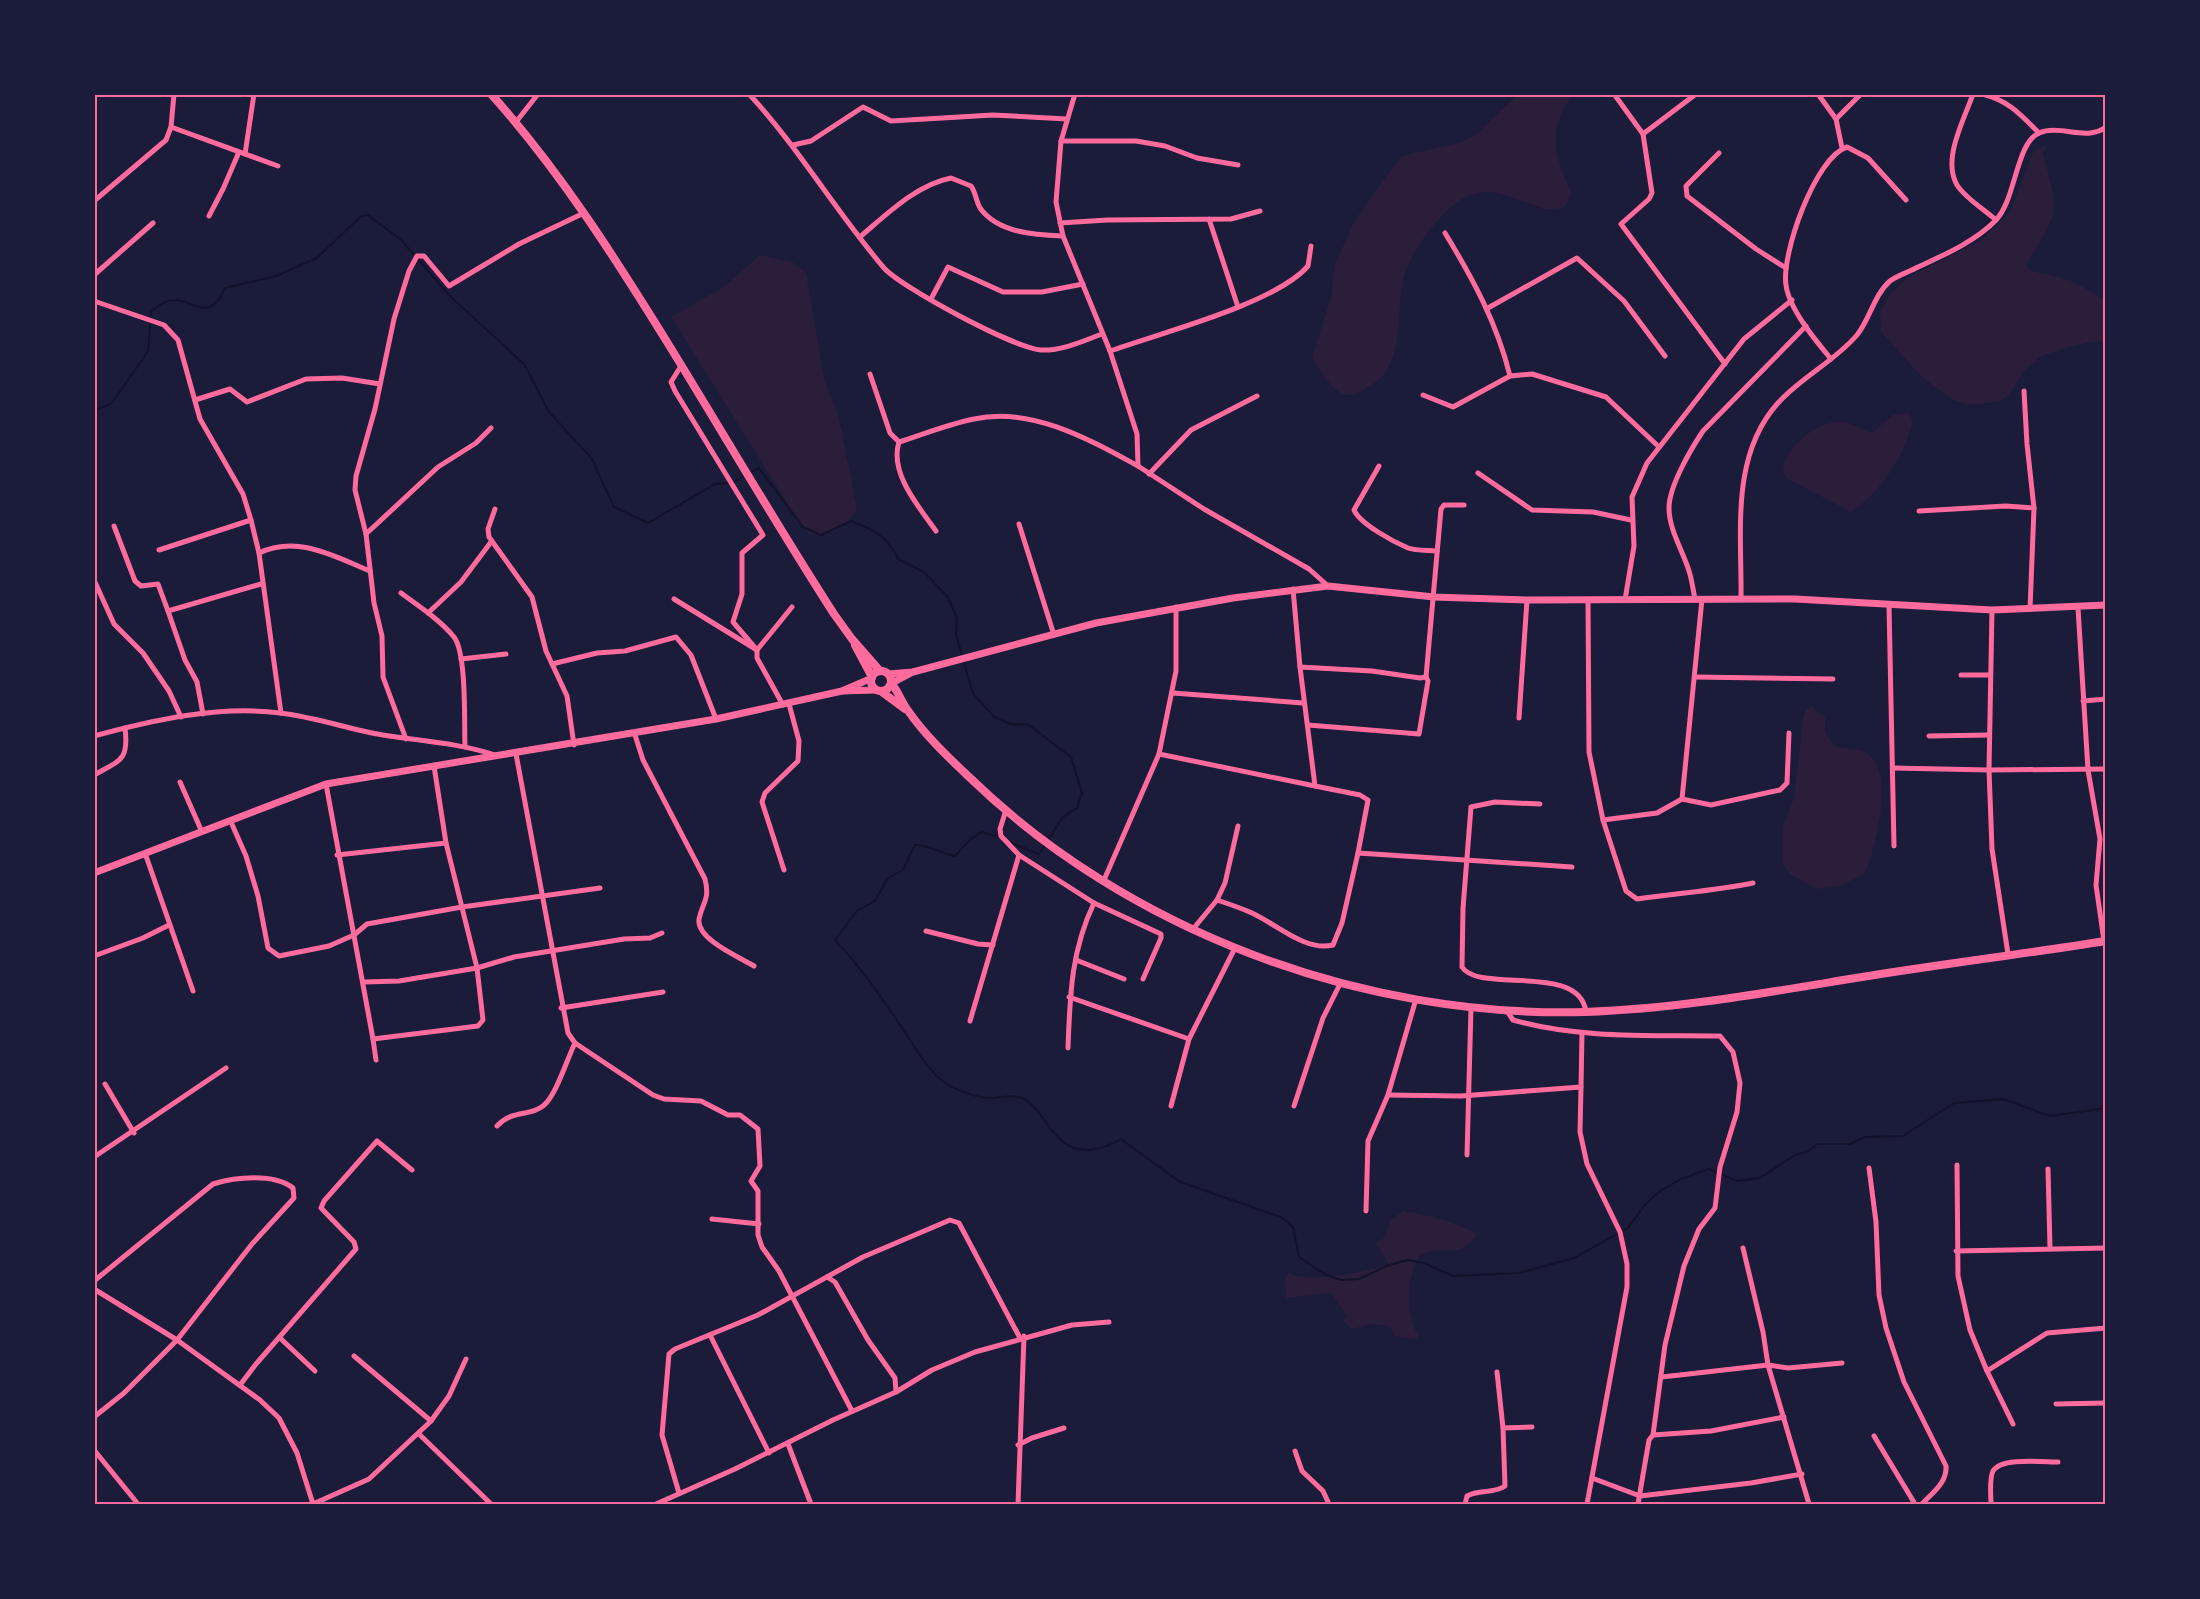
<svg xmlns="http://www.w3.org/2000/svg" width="2200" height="1599" font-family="Barlow,sans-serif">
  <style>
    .green { fill: #2a1e3b }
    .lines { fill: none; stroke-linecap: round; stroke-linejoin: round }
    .stream { stroke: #12122b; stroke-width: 2 }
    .minor { stroke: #ff6b9d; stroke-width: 5 }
    .secondary { stroke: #ff6b9d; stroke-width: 7 }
    .trunk { stroke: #ff6b9d; stroke-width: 8 }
    .neatline { fill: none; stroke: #ff6b9d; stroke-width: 2 }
  </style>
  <rect width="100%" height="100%" fill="#1b1b3a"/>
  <!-- green -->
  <g class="green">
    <path d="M1517 95H1573C1546 130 1555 156 1571 193L1565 207C1559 208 1552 210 1547 209 1518 203 1494 182 1464 198 1443 209 1415 246 1407 268 1394 301 1406 345 1384 374 1379 381 1369 386 1362 391 1340 408 1322 373 1312 358L1331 297 1335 264 1355 220 1401 156 1462 142 1477 134Z"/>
    <path d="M2046 146 2043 153C2060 216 2059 210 2026 265L2031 271C2066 278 2077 280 2105 302V340L2076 345 2041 356 2024 371 2009 395 1998 402 1968 405 1951 399 1923 378 1881 332 1880 314 1889 295 1908 278 1984 238 2010 212 2034 150Z"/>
    <path d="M760 255 794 263 806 273 824 379 838 414 857 508C848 527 830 536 809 534L799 522 671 317 725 286Z"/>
    <path d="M1908 413 1913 420C1905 456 1881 492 1851 512L1788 479 1783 473C1783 450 1813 424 1836 422 1850 421 1860 428 1872 433L1893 415Z"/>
    <path d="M1811 707 1825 716V732L1834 746C1843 748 1858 748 1866 753 1896 771 1876 847 1865 873L1841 886 1816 889 1790 874 1782 862 1783 826 1794 798 1803 719 1805 711Z"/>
    <path d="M1403 1211C1429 1215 1453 1221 1477 1234 1458 1263 1442 1242 1419 1256 1407 1278 1404 1315 1419 1336L1416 1339 1394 1336 1390 1326 1371 1324 1352 1329 1343 1320 1347 1316 1331 1293 1286 1298 1285 1279 1288 1273C1313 1284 1362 1272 1389 1265L1376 1243 1384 1238 1390 1221Z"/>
  </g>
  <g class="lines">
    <!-- stream -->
    <g class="stream">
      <path d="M94 411 112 403 148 351 151 311C156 308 162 303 168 301 195 295 207 328 225 288L276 276 317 258 361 216 368 215 401 240 450 296 524 364 549 412 592 459 614 507 648 523 715 484 732 483 745 475"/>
      <path d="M750 473 759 468 803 527 821 535 851 521C872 528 889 538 898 559L924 572 947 596 957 618 956 634 968 677 973 693 982 704 994 717 1010 724 1029 725 1071 757 1082 793 1077 808 1063 817 1039 854 1009 842"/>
      <path d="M1002 838 982 832 972 838 955 856C941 854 930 845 915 845L903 870 887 879 875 901 857 911 835 940C863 969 884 1002 907 1035 916 1049 927 1068 940 1079 950 1088 976 1098 990 1098 1002 1098 1015 1093 1026 1100 1042 1111 1048 1130 1062 1141 1080 1156 1103 1150 1121 1139L1180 1182 1281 1217 1293 1227 1299 1257 1326 1275 1341 1280 1359 1279 1389 1265 1408 1260 1424 1263 1453 1276 1519 1273 1574 1258 1628 1228 1644 1206 1660 1191 1681 1179 1709 1169 1737 1181 1760 1178 1795 1155 1809 1151 1817 1144H1850L1865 1137 1903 1136 1954 1103 2003 1099 2050 1116 2106 1108"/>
    </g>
    <!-- minor -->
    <g class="minor">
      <path d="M749 94C799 148 836 212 884 268 902 288 1014 348 1041 350 1062 351 1083 341 1102 334"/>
      <polyline points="1075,94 1061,141 1056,202 1063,236 1110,351 1137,434 1138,466 1204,509 1309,569 1328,586"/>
      <polyline points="1614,94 1643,134"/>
      <polyline points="1696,94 1643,134 1652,193 1649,199 1621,224 1725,364"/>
      <polyline points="1818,94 1836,119 1842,148"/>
      <path d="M1973 94C1964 120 1942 159 1957 185 1966 199 1984 209 1996 220"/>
      <path d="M1982 94C2008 100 2021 115 2039 133"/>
      <polyline points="1836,119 1861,94"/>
      <polyline points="516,122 538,94"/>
      <polyline points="171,127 278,166"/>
      <polyline points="1061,141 1136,141 1165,146 1197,158 1238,165"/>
      <polyline points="793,145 811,141 863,107 891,121 993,115 1067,119"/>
      <polyline points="1719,153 1686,186 1687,196 1756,249 1786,268"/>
      <polyline points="245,154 254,94"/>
      <polyline points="94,201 166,140 171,127 174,94"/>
      <polyline points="209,216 223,189 239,152"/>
      <polyline points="1209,219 1238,307"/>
      <polyline points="1060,223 1107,220 1231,219 1260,211"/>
      <path d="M1445 233C1473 279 1497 323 1510 376"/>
      <path d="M861 236C887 214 916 185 951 178L971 186C976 193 976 201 980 208 998 233 1035 235 1063 236"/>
      <polyline points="94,275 153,223"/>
      <polyline points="931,299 948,267 1003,292 1042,292 1083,284"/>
      <polyline points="94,301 164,325 178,340 200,419 243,494 251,520 259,553 281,713"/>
      <polyline points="1488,308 1577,258 1624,301 1665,356"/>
      <path d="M1110 351C1160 333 1275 304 1308 266L1311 246"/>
      <path d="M1831 359C1816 341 1789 309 1786 285 1781 255 1815 157 1847 147L1868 158 1906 200"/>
      <polyline points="681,366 671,382 675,391 763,535 742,553 742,594 733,622 757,650 757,658 783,705"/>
      <path d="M870 374 890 433 899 442C924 434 949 424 974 419 1031 406 1090 440 1138 466"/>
      <polyline points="2024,391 2027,444 2034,508"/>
      <polyline points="1423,395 1453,407 1510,376 1532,374 1606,397 1658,446"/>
      <polyline points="195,400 230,389 247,402 306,379 342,378 380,384"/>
      <path d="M899 442C889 473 919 507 936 531"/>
      <path d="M1379 466 1354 510C1360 524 1394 542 1408 548 1417 551 1428 550 1437 551"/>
      <polyline points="1478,473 1532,510 1593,512 1631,520"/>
      <polyline points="1149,474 1191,430 1257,396"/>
      <polyline points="495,509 488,529 489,537 532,597 546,651 567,696 574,745"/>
      <polyline points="1919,511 2006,506 2034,508 2030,609"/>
      <polyline points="1019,524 1054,635"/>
      <polyline points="114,526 135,581 141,586 158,584 168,611"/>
      <polyline points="366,534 438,467 476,443 491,428"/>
      <polyline points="159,550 251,520"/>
      <path d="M259 553C298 535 333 556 370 571"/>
      <polyline points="94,580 114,624 143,653 169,691 181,717"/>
      <polyline points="1293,589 1300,667 1372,671 1420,678 1426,677 1441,509 1444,505 1464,505"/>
      <path d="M401 593C419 606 440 620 454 637 467 654 464 724 465 747"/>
      <path d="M1741 598C1742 533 1730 456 1778 403 1801 377 1834 362 1857 335 1870 319 1874 295 1890 281 1898 275 1909 272 1918 267 1944 255 1976 241 1996 220 2016 199 2016 143 2039 133 2061 124 2086 142 2106 127"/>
      <polyline points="674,599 757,650 792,607"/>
      <path d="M1695 599C1693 590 1692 580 1689 571 1683 551 1669 530 1669 508 1669 486 1691 449 1703 431L1806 326"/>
      <polyline points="1702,599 1682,799 1711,805 1780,790 1787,783 1789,733"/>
      <path d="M1588 600 1589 752 1603 820 1626 891 1637 899C1677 893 1714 891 1753 883"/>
      <polyline points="1625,600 1634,546 1632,497 1647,463 1744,339 1792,300"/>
      <polyline points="1889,605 1894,846"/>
      <polyline points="1176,607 1176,671 1159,754 1315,786"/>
      <polyline points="2078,608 2088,770 2100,839 2096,885 2104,941"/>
      <polyline points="1992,610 1989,770 2106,769"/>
      <polyline points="428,613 461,582 491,542"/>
      <polyline points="461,659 506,654"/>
      <polyline points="552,664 597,653 625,651 676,637 691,655 716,719"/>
      <polyline points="1300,667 1315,786 1360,795 1368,800 1358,853"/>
      <polyline points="1961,675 1990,675"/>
      <polyline points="1695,677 1833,679"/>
      <polyline points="1173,693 1303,703"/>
      <polyline points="2083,701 2106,699"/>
      <polyline points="203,714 197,682 185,660 168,611 261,584"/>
      <polyline points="1519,718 1527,600"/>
      <polyline points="1308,725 1419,734 1428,681 1426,677"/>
      <path d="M635 735 643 760 705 879C710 900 703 901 699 919 696 939 739 957 754 966"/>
      <path d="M94 736C153 720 219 705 280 713 315 717 348 729 383 735 420 741 459 743 495 755"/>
      <polyline points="1929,736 1989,735"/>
      <polyline points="406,739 383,677 382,636 374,603 366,534 355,490 356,476 375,409 394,319 409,271 417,256 424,256 449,286 519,244 584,213"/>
      <polyline points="516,754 568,1033 575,1043 653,1095 664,1099 701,1101 728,1115 740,1115 758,1129 760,1166 751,1181 758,1191 758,1235 762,1247 779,1271 852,1411"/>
      <polyline points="1893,768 1989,770 1992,849 2008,954"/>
      <path d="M94 775C121 760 129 760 125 728"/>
      <polyline points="180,782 202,832"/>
      <polyline points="326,784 373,1039 478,1026 483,1020 477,968 446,843 434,766"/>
      <path d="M1540 804 1495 802 1471 807 1463 908 1462 967C1479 994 1580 962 1586 1012"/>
      <polyline points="1006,810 1000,829 1001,836 1019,855 1094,903 1161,934 1161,938 1143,979"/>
      <polyline points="1603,820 1657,813 1682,799"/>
      <polyline points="231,822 246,856 258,896 268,948 279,956 329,946 354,935 367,924 462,907 600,888"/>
      <polyline points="145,853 193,991"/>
      <polyline points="337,855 446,843"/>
      <polyline points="784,870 762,802 765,793 798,761 799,741 789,704"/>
      <polyline points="1104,880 1159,754"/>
      <polyline points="1217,900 1225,883 1238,826"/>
      <path d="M1193 929 1217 900C1229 904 1241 908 1252 913 1276 924 1306 952 1333 945L1342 923 1358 853 1572 867"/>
      <polyline points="926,931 978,944 993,945"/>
      <polyline points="94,956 143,938 169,925"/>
      <polyline points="1076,960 1124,979"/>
      <polyline points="364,982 399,981 477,968 514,957 624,939 650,938 662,933"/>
      <polyline points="1069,997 1189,1039"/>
      <polyline points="561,1008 663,992"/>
      <path d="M1507 1011 1513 1020C1579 1039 1651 1035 1720 1036L1733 1052 1740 1083 1737 1112 1720 1167 1715 1208 1699 1229 1684 1266 1665 1345 1653 1435 1649 1440 1638 1504"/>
      <polyline points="970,1021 1019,855"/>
      <polyline points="373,1039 376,1060"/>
      <path d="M1068 1048C1070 995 1071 951 1094 903"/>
      <polyline points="105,1084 134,1133"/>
      <polyline points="1581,1087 1580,1132 1587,1164 1620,1232 1627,1264 1627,1287 1587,1504"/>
      <polyline points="1388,1095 1461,1096 1581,1087 1582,1033"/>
      <polyline points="1171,1106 1189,1039 1235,948"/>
      <polyline points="1294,1106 1323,1018 1340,984"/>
      <path d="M497 1126C513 1109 529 1117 543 1106 556 1096 567 1059 575 1043"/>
      <polyline points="1467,1155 1471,1008"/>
      <polyline points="94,1157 226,1068"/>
      <polyline points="1957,1165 1958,1276 1970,1330 1987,1371 2047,1333 2106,1328"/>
      <path d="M1869 1168 1876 1222 1879 1295 1886 1328 1904 1382 1946 1466C1947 1483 1933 1492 1922 1504"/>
      <polyline points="2048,1169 2050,1248"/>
      <polyline points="1366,1211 1368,1141 1388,1095 1416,999"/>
      <polyline points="712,1219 759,1224"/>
      <polyline points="1743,1248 1763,1332 1768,1365 1809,1504"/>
      <polyline points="1956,1251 2106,1248"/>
      <polyline points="827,1277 835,1282 868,1340 895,1378 896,1392"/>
      <path d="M94 1281 213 1184C235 1177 274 1173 293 1188L294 1198 252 1244 177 1340 124 1393 94 1417"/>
      <polyline points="94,1289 177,1340 260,1400 279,1418 297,1453 313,1504 369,1479 431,1421 354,1356"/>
      <polyline points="710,1335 769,1453"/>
      <polyline points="280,1338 315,1371"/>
      <polyline points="1987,1371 2013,1424"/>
      <polyline points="1497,1372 1503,1428"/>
      <polyline points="1662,1377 1768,1365 1788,1368 1842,1363"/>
      <polyline points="240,1385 256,1364 356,1249 354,1242 321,1208 324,1201 377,1141 412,1170"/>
      <polyline points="2056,1404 2106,1403"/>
      <polyline points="431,1421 449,1396 466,1359"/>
      <polyline points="419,1434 491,1504"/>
      <polyline points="1653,1435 1711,1431 1784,1417"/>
      <polyline points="1874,1436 1915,1504"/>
      <polyline points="788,1444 811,1504"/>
      <polyline points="1018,1445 1032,1438 1064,1428"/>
      <polyline points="94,1450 138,1504"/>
      <polyline points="1295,1451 1302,1471 1323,1491 1329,1504"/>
      <polyline points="1592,1478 1640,1496 1751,1483 1802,1474"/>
      <polyline points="679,1493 662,1435 669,1354 675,1349 758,1315 863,1257 950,1220 959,1223 1020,1338"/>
      <polyline points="656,1504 735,1469 833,1420 896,1392 932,1370 975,1352 1072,1325 1109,1322"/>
      <polyline points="1018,1504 1024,1336"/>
      <path d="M1465 1504 1467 1496C1479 1489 1494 1494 1505 1486L1503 1428 1532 1427"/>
      <path d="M1991 1504C1991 1495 1989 1479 1993 1471 2001 1457 2043 1462 2058 1462"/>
    </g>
    <!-- secondary -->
    <g class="secondary">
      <polyline points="888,674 913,672 1096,623 1233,598 1328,586 1434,597 1527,600 1795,599 1992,610 2106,605"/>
      <polyline points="892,683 913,672"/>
      <polyline points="842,691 875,690"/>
      <polyline points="94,873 326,784 716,719 842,691 872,678"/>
    </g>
    <!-- trunk -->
    <g class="trunk">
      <path d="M491 94C561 172 617 261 672 350 726 438 778 527 834 614L852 639 880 671"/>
      <polyline points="855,645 872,677"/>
      <circle cx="881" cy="681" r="10"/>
      <path d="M892 684C899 693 902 703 909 712 925 735 947 756 967 775 1128 932 1362 1018 1585 1012 1678 1009 1770 992 1862 977 1943 964 2024 954 2106 941"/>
      <polyline points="882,692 905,709"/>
    </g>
  </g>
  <!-- border -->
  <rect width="2200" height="1599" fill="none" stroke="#1b1b3a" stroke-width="192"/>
  <rect x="96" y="96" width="2008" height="1407" class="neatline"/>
</svg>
